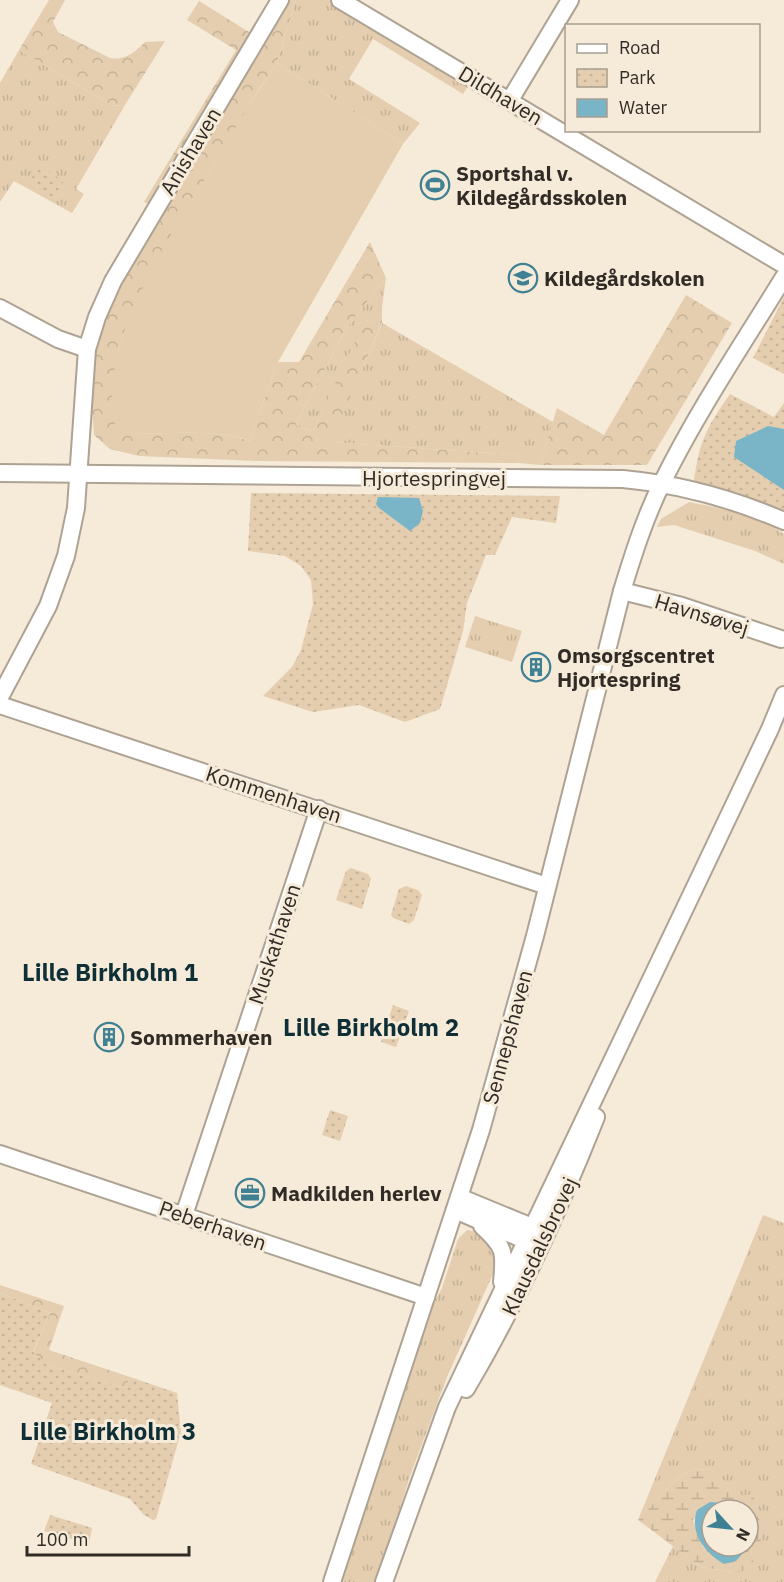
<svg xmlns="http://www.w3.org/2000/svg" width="784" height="1582" viewBox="0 0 784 1582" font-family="'IBM Plex Sans',sans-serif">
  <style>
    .grass { fill: url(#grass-tufts) }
    .forest { fill: url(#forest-crowns) }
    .wetland { fill: url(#wetland-marsh); fill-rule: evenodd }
    .park { fill: url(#park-dots) }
    .pitch { fill: #e4ceaf }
    .water { fill: #79b5c7; fill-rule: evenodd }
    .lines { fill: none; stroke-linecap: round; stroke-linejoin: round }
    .minor-casing { stroke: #aea393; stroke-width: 20 }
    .minor { stroke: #fff; stroke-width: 16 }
    .labels { text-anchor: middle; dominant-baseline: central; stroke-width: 6; stroke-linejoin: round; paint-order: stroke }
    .street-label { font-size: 21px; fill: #302b25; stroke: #f6ead9 }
    .poi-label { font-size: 21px; font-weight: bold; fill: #302b25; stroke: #f6ead9; text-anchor: start }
    .quarter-label { font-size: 24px; font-weight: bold; fill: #0f2f37; stroke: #f6ead9 }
  </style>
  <defs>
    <pattern id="grass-tufts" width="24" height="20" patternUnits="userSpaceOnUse" patternTransform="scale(1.5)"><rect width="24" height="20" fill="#e4ceaf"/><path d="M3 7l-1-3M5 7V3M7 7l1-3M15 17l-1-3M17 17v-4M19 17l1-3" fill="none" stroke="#c4b196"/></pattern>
    <pattern id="forest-crowns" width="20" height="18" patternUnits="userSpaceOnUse" patternTransform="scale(1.5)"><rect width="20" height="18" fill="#e4ceaf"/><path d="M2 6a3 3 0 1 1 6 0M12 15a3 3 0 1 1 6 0" fill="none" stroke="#c4b196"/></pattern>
    <pattern id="wetland-marsh" width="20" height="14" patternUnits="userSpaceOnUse" patternTransform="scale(1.5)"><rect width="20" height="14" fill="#e4ceaf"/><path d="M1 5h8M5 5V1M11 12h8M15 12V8" fill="none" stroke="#c4b196"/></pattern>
    <pattern id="park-dots" width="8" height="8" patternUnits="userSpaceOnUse" patternTransform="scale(1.5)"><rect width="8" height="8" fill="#e4ceaf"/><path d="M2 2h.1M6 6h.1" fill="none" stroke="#c4b196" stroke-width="1.8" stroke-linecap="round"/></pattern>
  </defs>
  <rect width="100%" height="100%" fill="#f6ead9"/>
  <g class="grass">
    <polygon points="296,0 329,0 470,83 463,94 373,39 349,79 420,123 403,144 277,63"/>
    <polygon points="19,50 113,106 125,105 76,189 84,194 72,213 14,181 0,202 0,83"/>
    <polygon points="386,278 382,307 382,323 553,422 540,465 519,463 517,455 330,442 382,324 366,320 313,431 295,426 347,327"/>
    <path d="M689,502C721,509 757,514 784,534V564L755,551L674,525L657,527L661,519Z"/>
    <polygon points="475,616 522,631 512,662 465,647"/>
    <polygon points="763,1215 784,1223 784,1582 655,1582 673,1546 701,1567 733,1572 765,1528 742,1496 710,1469 691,1470 673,1482 638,1520"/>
    <polygon points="467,1230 484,1233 496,1252 496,1267 447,1377 410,1476 377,1582 339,1582 427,1316 442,1288 458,1239"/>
  </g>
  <g class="forest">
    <path d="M49,0H65L53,22L58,32L110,58C124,61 136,52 145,42L165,41L125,105L113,106L19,50Z"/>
    <path d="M286,0H296L277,63L260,88L177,225L135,306L124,333L118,353L112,398L128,434C161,434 224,428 252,442L253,430L278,362H299L370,242L386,278L347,327L295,426L313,431L365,320L382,323L331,442L517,455L519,463L256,461L139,456L110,449L94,435L90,382L99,334L118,281L162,211L144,202L236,50L187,20L199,1L262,40Z"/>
    <polygon points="686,295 732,323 647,465 540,465 557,408 604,435"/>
    <polygon points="0,1285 64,1306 49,1350 130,1377 126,1388 49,1366 33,1353 50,1313 0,1293"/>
  </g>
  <path class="wetland" d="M710,1469L742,1495H750L760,1504L756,1514L765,1528L750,1570L733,1572L701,1567L638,1520L673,1482L691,1470ZM710,1502L741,1504L756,1516L755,1539L736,1560L703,1547L693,1520Z"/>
  <g class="park">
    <polygon points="40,168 46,168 63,182 55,198 31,187 29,181"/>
    <polygon points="784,297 784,374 753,358"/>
    <path d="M730,394L774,417L784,403V512L694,482C699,441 707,427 730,394Z"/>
    <polygon points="251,493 560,496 556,523 512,517 495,555 486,555 467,603 463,631 440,709 405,722 359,705 313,712 263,696 292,667 301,650 313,604 311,580 301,566 285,556 248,551"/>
    <polygon points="351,868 368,874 371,879 362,909 336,900 346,871"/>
    <polygon points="406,886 418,890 422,895 414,920 409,924 393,918 391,915 399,889"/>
    <polygon points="393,1005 409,1011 396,1047 381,1042"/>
    <polygon points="330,1110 348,1116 340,1141 322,1135"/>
    <polygon points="0,1293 50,1313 33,1352 49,1366 126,1388 130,1377 177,1393 181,1432 156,1519 153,1520 144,1515 130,1499 31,1464 52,1403 0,1385"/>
    <polygon points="50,1515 92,1528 89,1544 44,1531"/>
  </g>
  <path class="pitch" d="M277,63L403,144L278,362L253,430L252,442C225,428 160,434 128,434L116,428C94,349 169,238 209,172C231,136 252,99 277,63Z"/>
  <g class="water">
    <polygon points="768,426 784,429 784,490 734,457 736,441"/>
    <polygon points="378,497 419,498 423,511 420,523 410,531 379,508 376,504"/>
    <path d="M710,1502L741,1504L756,1516L755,1539L736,1561L724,1564C705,1553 689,1533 697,1510ZM712,1510H748V1546H712Z"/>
  </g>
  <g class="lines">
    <g class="minor-casing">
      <g id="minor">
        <polyline points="340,0 784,265"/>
        <polyline points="510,100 570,0"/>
        <polyline points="0,308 58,339 87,349"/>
        <path d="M0,473L623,479C679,484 733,499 784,521"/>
        <polyline points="622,591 682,606 781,639"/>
        <polyline points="0,697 48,606 66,556 76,508 87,349 97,317 113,281 280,0"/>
        <polyline points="0,705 547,886"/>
        <polyline points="0,1154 426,1297"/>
        <polyline points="459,1197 532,1227 536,1237"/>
        <polyline points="455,1210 536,1245"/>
        <polyline points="184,1215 319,809"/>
        <path d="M482,1226C505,1247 505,1252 502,1282"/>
        <path d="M466,1389C517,1303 559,1210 596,1117"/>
        <path d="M332,1582L481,1130L535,936L622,591C633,555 645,517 662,483C697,412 742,345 784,277"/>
        <polyline points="384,1582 447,1407 705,866 770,729 784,695"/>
      </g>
    </g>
    <use href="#minor" class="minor"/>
  </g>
  <defs>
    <g id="stadium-ring" transform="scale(1.5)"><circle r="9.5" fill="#f6ead9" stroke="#3f8093" stroke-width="1.5"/><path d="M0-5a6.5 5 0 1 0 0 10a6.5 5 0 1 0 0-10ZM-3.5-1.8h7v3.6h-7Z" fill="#3f8093"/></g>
    <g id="school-ring" transform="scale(1.5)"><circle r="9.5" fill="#f6ead9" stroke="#3f8093" stroke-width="1.5"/><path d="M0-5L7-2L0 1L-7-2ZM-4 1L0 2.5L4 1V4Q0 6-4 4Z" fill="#3f8093"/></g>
    <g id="building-ring" transform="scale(1.5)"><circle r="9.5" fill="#f6ead9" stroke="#3f8093" stroke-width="1.5"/><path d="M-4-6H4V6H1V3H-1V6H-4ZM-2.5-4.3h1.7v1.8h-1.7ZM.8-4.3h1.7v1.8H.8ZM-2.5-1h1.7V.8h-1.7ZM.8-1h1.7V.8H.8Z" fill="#3f8093"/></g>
    <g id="office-ring" transform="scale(1.5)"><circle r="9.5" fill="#f6ead9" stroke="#3f8093" stroke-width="1.5"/><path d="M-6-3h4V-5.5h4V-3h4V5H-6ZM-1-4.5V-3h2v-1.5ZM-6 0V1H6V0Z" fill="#3f8093"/></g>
  </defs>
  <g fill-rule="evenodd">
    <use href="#stadium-ring" x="435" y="185"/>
    <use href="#school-ring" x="523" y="278"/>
    <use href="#building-ring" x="536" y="667"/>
    <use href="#building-ring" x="109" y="1037"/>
    <use href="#office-ring" x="250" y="1193"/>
  </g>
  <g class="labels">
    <g class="street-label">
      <text transform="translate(501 95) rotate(31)">Dildhaven</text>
      <text transform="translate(190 151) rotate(-59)">Anishaven</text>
      <text x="434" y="478">Hjortespringvej</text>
      <text transform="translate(702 614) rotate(17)">Havnsøvej</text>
      <text transform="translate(274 794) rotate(18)">Kommenhaven</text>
      <text transform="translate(274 944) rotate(-72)">Muskathaven</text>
      <text transform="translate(507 1037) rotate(-75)">Sennepshaven</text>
      <text transform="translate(213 1225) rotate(19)">Peberhaven</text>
      <text transform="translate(539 1246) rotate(-65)">Klausdalsbrovej</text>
    </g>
    <g class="poi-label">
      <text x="456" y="173">Sportshal v.<tspan x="456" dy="24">Kildegårdsskolen</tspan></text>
      <text x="544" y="278">Kildegårdskolen</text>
      <text x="557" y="655">Omsorgscentret<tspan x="557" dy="24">Hjortespring</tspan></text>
      <text x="130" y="1037">Sommerhaven</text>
      <text x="271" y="1193">Madkilden herlev</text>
    </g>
    <g class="quarter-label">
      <text x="110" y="972">Lille Birkholm 1</text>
      <text x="371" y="1027">Lille Birkholm 2</text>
      <text x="108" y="1431">Lille Birkholm 3</text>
    </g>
  </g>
  <rect x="565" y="24" width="195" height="108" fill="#f6ead9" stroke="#a79e91" stroke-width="1.5"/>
  <rect x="577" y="44" width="30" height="9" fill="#ffffff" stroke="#a79e91" stroke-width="1.5"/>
  <text x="619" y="54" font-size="18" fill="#302b25">Road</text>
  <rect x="577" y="69" width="30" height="18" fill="url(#park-dots)" stroke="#a79e91" stroke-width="1.5"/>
  <text x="619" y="84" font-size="18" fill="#302b25">Park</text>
  <rect x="577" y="99" width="30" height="18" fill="#79b5c7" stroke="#a79e91" stroke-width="1.5"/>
  <text x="619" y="114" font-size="18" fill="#302b25">Water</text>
  <g transform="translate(730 1528) rotate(117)"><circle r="28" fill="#f6ead9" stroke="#a79e91" stroke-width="1.5"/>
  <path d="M0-4.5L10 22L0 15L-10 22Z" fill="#3f8093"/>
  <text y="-9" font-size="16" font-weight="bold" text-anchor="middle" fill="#302b25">N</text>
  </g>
  <path d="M27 1546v9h162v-9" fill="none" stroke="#302b25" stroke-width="3"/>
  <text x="36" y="1546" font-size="18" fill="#302b25" stroke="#f6ead9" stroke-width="4.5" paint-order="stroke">100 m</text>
</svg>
